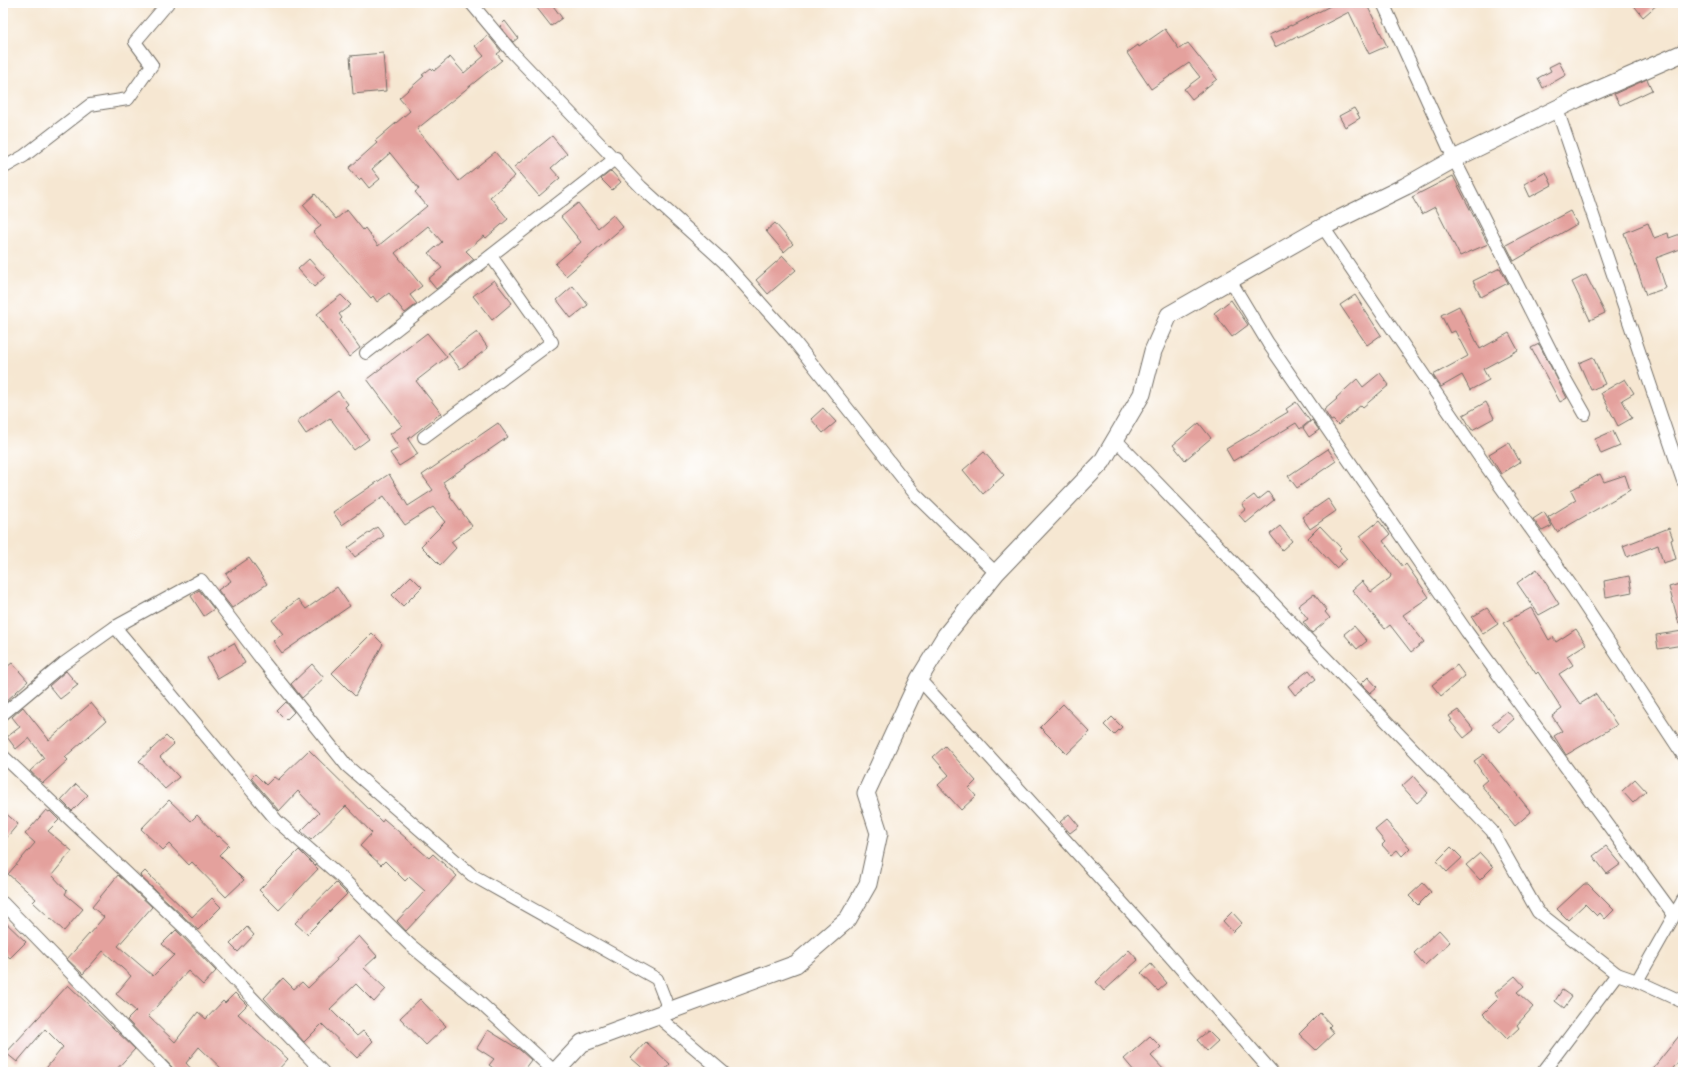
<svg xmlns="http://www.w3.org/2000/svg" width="1686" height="1075" viewBox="0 0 1686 1075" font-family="Delius,sans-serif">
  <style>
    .building { fill: #e4a19d }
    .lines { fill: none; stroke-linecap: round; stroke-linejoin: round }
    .street-casing { stroke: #726d65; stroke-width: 14 }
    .secondary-casing { stroke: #726d65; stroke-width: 19 }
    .street { stroke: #fff; stroke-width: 12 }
    .secondary { stroke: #fff; stroke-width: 17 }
  </style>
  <rect width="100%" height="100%" fill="#fff"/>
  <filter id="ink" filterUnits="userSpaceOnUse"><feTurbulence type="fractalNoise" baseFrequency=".025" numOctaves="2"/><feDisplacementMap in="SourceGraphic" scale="8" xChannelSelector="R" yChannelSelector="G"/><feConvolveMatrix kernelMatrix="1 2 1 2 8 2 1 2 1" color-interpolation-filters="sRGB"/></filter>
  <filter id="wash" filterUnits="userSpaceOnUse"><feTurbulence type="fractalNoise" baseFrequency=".012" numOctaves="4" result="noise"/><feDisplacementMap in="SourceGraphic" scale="16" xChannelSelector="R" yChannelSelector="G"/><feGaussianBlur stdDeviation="0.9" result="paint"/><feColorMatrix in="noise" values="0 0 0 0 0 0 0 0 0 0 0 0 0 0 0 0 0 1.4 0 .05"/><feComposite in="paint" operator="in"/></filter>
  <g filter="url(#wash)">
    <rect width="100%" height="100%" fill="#f6e7d2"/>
    <g id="blocks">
      <g class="building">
        <polygon points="533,3 551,3 562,18 551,26"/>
        <polygon points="1336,3 1366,3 1387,46 1369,54 1349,12 1298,38 1297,36 1275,47 1269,35 1291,25 1291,26"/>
        <polygon points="1632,3 1659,3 1643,17"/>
        <polygon points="505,21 518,38 513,42 500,26"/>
        <polygon points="1165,29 1179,49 1188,43 1217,79 1192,99 1184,89 1200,77 1189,63 1151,89 1127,53 1138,45 1139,47"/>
        <polygon points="488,35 501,51 497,54 502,60 417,129 459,181 495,152 515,176 490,197 508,219 486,238 484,236 466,251 474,259 436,289 428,279 442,268 429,253 442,242 428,226 395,253 422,286 410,295 417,304 405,313 389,293 377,302 373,296 371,298 313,232 321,226 303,205 315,194 336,219 347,210 363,230 365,228 378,246 427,206 415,192 419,189 390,153 372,169 380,179 369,188 361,178 359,180 349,168 377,143 375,141 410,111 399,98 424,76 422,75 431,68 434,71 450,57 464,73 484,56 475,46"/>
        <polygon points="383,53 386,91 353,94 350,56"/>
        <polygon points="1559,62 1566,75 1543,88 1538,78 1551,71 1549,67"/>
        <polygon points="1647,79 1652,90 1620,105 1614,94"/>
        <polygon points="1354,108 1360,118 1345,127 1339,116"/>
        <polygon points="552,136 567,154 551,168 560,178 539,196 514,167"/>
        <polygon points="611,171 621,182 612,190 601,179"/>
        <polygon points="1546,172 1552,185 1530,197 1524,184"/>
        <polygon points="1453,176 1488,244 1460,256 1435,207 1422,214 1412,197"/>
        <polygon points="578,203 598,228 613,215 623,227 566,276 555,264 581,242 561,217"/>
        <polygon points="1570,211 1577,224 1514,261 1506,245"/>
        <polygon points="775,223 793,244 784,252 766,231"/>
        <polygon points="1648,223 1654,238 1668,233 1669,238 1683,233 1683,248 1656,258 1666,288 1646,295 1624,233"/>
        <polygon points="783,256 796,270 768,294 756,280"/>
        <polygon points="309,259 325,277 314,287 298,269"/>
        <polygon points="1500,268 1508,283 1481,297 1473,281"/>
        <polygon points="1586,275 1605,313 1590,320 1572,282"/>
        <polygon points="494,280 512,303 492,320 473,296"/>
        <polygon points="573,286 588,305 571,318 557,300"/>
        <polygon points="341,295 351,305 339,314 342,318 340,320 360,348 349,357 317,314"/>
        <polygon points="1355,295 1381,335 1367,345 1340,305"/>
        <polygon points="1231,300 1248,325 1232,337 1214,313"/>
        <polygon points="1459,306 1480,349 1509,333 1518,350 1483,369 1489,380 1470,390 1462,375 1441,387 1433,375 1468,356 1455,331 1450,333 1441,315"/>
        <polygon points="477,332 488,348 460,369 448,353"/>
        <polygon points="427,333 447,357 416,381 441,413 408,439 418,454 399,466 390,453 399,448 390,434 402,426 367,379"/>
        <polygon points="1539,344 1567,398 1560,402 1531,348"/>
        <polygon points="1593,357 1605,384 1591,390 1579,363"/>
        <polygon points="1380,373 1389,385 1363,407 1361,405 1338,425 1333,420 1331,421 1324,410 1337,399 1336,398 1357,379 1363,387"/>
        <polygon points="1625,379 1634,393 1622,400 1632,418 1618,426 1601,393"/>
        <polygon points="338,391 348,404 345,407 369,439 354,450 330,418 306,434 297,421"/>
        <polygon points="1296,402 1310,421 1300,429 1296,423 1233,461 1226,449 1288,412 1286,409"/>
        <polygon points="1486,402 1494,418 1472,430 1463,415"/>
        <polygon points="823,408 836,422 823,433 811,419"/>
        <polygon points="1312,420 1319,430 1309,437 1303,428"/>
        <polygon points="498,423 508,437 443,482 451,495 450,496 472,526 451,542 456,548 440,565 421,546 445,522 433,507 405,525 384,496 342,525 333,512 389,474 408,506 433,490 422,475"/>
        <polygon points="1199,423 1211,438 1185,460 1173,445"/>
        <polygon points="1613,431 1620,446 1601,454 1595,439"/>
        <polygon points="1509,442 1520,462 1501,474 1489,454"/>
        <polygon points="1328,449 1336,461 1297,488 1288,476"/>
        <polygon points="984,452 1004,475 983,494 963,470"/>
        <polygon points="1600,474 1604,482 1625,475 1630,490 1557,532 1548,517 1576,500 1571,490"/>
        <polygon points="1268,492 1274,500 1246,523 1239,515 1246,509 1242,504 1254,495 1258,500"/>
        <polygon points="1328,499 1336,511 1310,529 1302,517"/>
        <polygon points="1544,512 1552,526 1542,531 1533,519"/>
        <polygon points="1379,521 1390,535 1383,541 1403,567 1406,564 1429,597 1403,615 1424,642 1411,652 1390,625 1385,629 1352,590 1362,581 1371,592 1390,578 1391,575 1360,536"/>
        <polygon points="1280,526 1292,541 1282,550 1270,534"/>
        <polygon points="1320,526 1341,548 1339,550 1347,559 1336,568 1308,538"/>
        <polygon points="377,527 384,536 355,557 348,548"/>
        <polygon points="1669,528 1673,539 1671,540 1676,559 1663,563 1658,545 1627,557 1623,546"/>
        <polygon points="249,558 267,584 232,608 218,590 231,581 226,574"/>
        <polygon points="1537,569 1559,604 1539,615 1517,583"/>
        <polygon points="411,576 422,587 403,606 392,595"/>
        <polygon points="1629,576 1632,592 1606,597 1604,581"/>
        <polygon points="1683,583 1683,623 1679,624 1669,587"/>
        <polygon points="337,587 350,606 282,653 273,641 283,634 272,620 298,599 306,609"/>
        <polygon points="199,590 214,609 204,616 191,596"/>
        <polygon points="1314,594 1327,610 1325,612 1330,618 1312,633 1303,622 1308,619 1298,606"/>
        <polygon points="1487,608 1498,624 1483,634 1472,617"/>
        <polygon points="1531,608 1549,640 1553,637 1556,642 1576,629 1586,644 1567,656 1573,665 1559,674 1580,704 1596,694 1617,725 1566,755 1554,736 1562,731 1552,716 1562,709 1538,672 1536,674 1503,623"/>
        <polygon points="1354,626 1367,641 1357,649 1344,634"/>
        <polygon points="1683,631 1683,645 1658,649 1656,635"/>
        <polygon points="372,633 383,644 355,696 332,673"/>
        <polygon points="234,643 245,663 218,679 207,658"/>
        <polygon points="12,663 28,681 3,704 3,670"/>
        <polygon points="312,664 324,678 302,698 291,684"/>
        <polygon points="1457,665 1465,676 1441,696 1432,685"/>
        <polygon points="1309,670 1316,679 1295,695 1288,686"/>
        <polygon points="66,671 78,685 60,699 49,686"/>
        <polygon points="1368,677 1377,687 1370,693 1361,684"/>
        <polygon points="286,702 294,712 286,720 277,711"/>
        <polygon points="91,703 106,721 65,757 68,760 43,783 30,771 44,758 29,738 16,749 7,737 20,727 12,717 23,707 49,740"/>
        <polygon points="1063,704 1090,732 1067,754 1040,727"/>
        <polygon points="1458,710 1474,730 1464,738 1450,721 1452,720 1449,716"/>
        <polygon points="1507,711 1514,719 1499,732 1492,724"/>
        <polygon points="1112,717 1122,727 1114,735 1104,725"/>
        <polygon points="166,736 174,744 160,757 179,777 165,789 139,761"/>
        <polygon points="945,746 976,781 969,788 976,796 961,810 938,785 949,775 933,757"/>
        <polygon points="309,750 382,822 384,819 429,858 433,854 457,876 406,931 397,921 425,891 409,877 405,881 385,861 381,865 360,846 372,833 346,806 311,840 301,831 319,813 298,791 279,811 251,778 255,774 266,785 274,777 278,780"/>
        <polygon points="1484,754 1531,812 1515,826 1481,785 1487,780 1474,761"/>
        <polygon points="1413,776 1428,793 1417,803 1402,786"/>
        <polygon points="1635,779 1646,791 1633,803 1622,791"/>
        <polygon points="76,784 88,795 72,811 61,800"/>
        <polygon points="169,800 191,821 197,815 218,837 219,836 229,845 219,855 244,880 226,897 192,862 189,865 169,844 163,850 141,829"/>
        <polygon points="46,810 49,812 50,811 59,820 48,831 72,851 52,875 67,891 65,894 83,909 64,931 33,902 36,899 8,874 35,843 25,834"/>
        <polygon points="3,811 18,824 3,842"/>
        <polygon points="1069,814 1079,826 1070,833 1060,822"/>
        <polygon points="1386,821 1410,848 1402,856 1397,850 1391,855 1382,845 1385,842 1375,830"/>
        <polygon points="1606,846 1621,864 1607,874 1593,856"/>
        <polygon points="1451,847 1462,858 1447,872 1437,861"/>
        <polygon points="299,850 318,869 279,910 259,890"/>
        <polygon points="1480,853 1493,867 1480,880 1466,865"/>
        <polygon points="145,871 192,917 212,898 221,907 198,930 140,876"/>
        <polygon points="118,875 152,907 118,946 153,976 174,955 162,944 176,930 216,971 203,985 188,971 148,1016 175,1042 198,1012 206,1019 223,1001 225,1003 235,993 247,1005 238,1014 288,1059 276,1072 225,1072 199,1047 186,1063 194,1072 174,1072 172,1067 127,1020 136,1011 116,994 131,976 103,951 83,974 67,959 104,917 92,907"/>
        <polygon points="336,883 347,894 307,934 295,923"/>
        <polygon points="1423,883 1431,892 1418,905 1409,896"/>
        <polygon points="1584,884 1588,884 1614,910 1605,919 1600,913 1597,916 1585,904 1568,920 1557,909"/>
        <polygon points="1232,912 1242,923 1233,932 1223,921"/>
        <polygon points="3,920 26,942 10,958 3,952"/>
        <polygon points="247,927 254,935 238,952 230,944"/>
        <polygon points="1439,930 1450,942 1425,965 1414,953"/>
        <polygon points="359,936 377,956 364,968 386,989 374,1002 356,984 330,1009 357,1036 363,1031 373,1041 357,1058 322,1024 304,1042 264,998 283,978 294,989 302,982 308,988 337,960 336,958"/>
        <polygon points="1129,950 1138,960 1104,991 1096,982"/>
        <polygon points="1151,964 1167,983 1158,991 1141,973"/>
        <polygon points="1515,976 1524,986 1517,992 1533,1007 1517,1025 1519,1028 1507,1039 1483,1014 1499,998 1495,993"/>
        <polygon points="68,985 135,1049 114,1072 43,1072 63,1047 45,1029 17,1062 6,1053"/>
        <polygon points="1562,990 1572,997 1564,1008 1555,1001"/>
        <polygon points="420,999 446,1026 426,1045 400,1018"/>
        <polygon points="1320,1013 1331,1025 1329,1027 1334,1033 1316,1050 1299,1034"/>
        <polygon points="488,1030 520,1050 531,1060 522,1072 499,1072 489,1065 494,1059 477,1048"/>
        <polygon points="1208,1031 1218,1041 1207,1051 1197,1040"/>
        <polygon points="1683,1031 1683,1056 1670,1072 1650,1072"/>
        <polygon points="1150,1036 1161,1047 1151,1056 1166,1072 1135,1072 1124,1059"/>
        <polygon points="646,1042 670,1064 663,1072 647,1072 631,1058"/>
      </g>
    </g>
  </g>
  <g filter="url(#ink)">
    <use href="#blocks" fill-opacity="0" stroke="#726d65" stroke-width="1"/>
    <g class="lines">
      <g class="street-casing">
        <g id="street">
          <polyline points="471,3 512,52 641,187 724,262 791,337 915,494 996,573"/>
          <polyline points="1383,3 1454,159 1564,377 1585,414"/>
          <polyline points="1557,109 1683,481"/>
          <polyline points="3,168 24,156 90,105 128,99 152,65 135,42 168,3"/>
          <polyline points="1323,227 1481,459 1573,588 1683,755"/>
          <polyline points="1230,280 1268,343 1467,632 1674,915"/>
          <polyline points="366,353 616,158"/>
          <polyline points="424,437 552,342 491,256"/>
          <polyline points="1115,439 1492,831 1538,912 1617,974"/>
          <polyline points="115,627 277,821 340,876 410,945 477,1000 555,1072"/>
          <polyline points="919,679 1137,919 1272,1072"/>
          <polyline points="3,714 63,664 115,627 201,580 262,660 347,766 472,875 657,979 669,1010"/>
          <polyline points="3,756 190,933 323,1072"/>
          <polyline points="3,903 167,1072"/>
          <polyline points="1637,981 1683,1002"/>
          <polyline points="656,1015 723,1072"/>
          <polyline points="1543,1072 1617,974 1637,981 1683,900"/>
        </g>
      </g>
      <g class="secondary-casing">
        <polyline id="secondary" points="555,1072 582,1043 796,964 848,919 868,884 879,833 866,793 919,679 946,635 996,573 1102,462 1142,394 1153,351 1169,315 1323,227 1406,186 1454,159 1577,99 1683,53"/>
      </g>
      <use href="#street" class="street"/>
      <use href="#secondary" class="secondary"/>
    </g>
  </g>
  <rect width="1686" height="1075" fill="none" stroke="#fff" stroke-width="16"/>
</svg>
